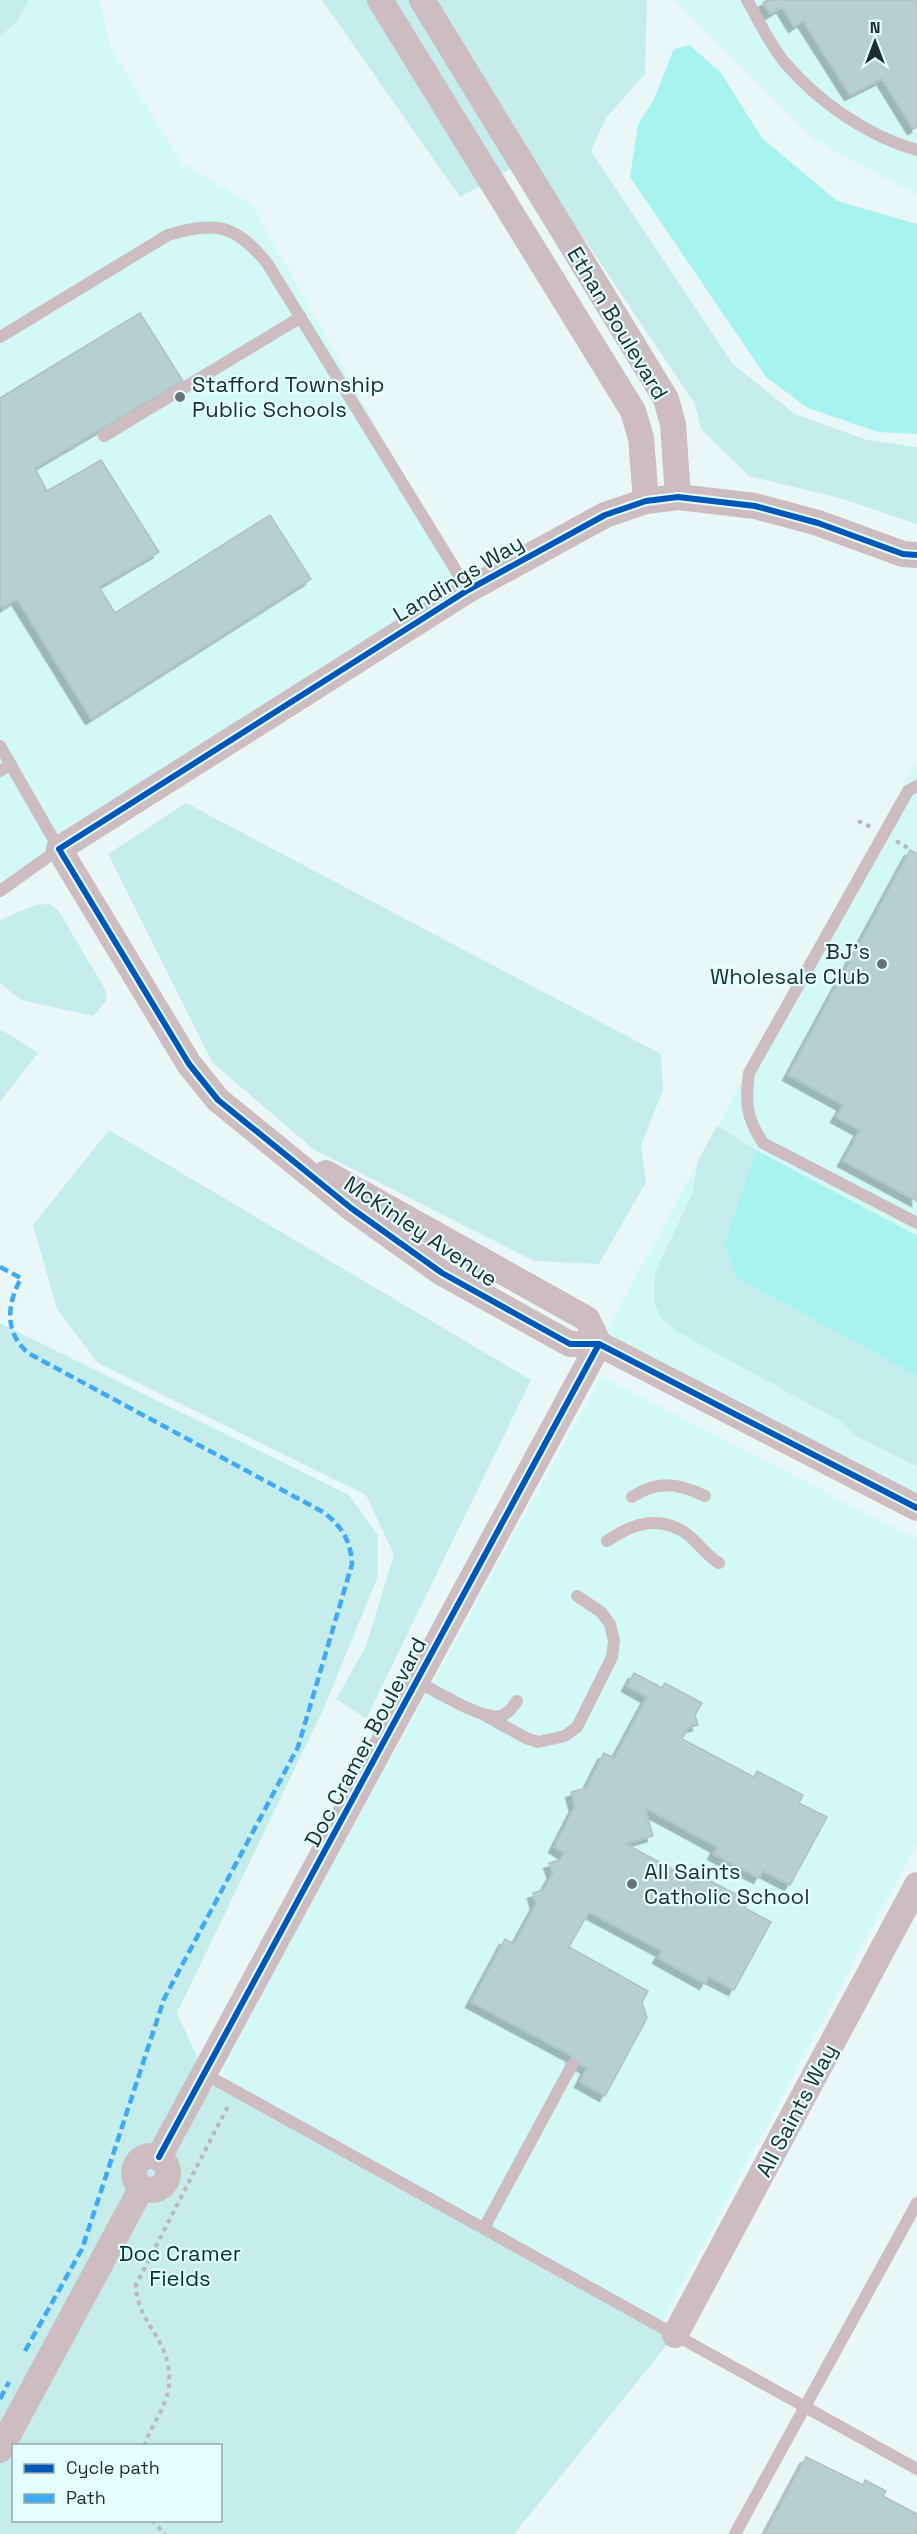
<svg xmlns="http://www.w3.org/2000/svg" width="917" height="2534" viewBox="0 0 917 2534" font-family="'Space Grotesk',sans-serif">
  <style>
    .built { fill: #d3f9f6 }
    .green { fill: #c5edeb; fill-rule: evenodd }
    .water { fill: #a6f3f0 }
    .building { fill: #b5d0cf; stroke: #b2c0c0; stroke-width: 1.5; filter: url(#shadow) }
    .lines { fill: none; stroke-linecap: round; stroke-linejoin: round }
    .path { stroke: #bcb7b8; stroke-width: 4; stroke-dasharray: 4.5 4.5; stroke-linecap: butt }
    .lane { stroke: #cdbdc1; stroke-width: 12 }
    .street { stroke: #cdbdc1; stroke-width: 26 }
    .quiet { stroke: #3fa9f5; stroke-width: 4.5; stroke-dasharray: 9 4.5; stroke-linecap: butt }
    .cycleway-casing { stroke: #e3fefc; stroke-width: 10 }
    .cycleway { stroke: #0057b8; stroke-width: 6 }
    .poi-dot { fill: #647574; stroke: #e3fefc; stroke-width: 2 }
    .labels { text-anchor: middle; dominant-baseline: central; stroke-width: 4.5; stroke-linejoin: round; paint-order: stroke }
    .street-label { font-size: 22px; fill: #1c2e2d; stroke: #e3fefc }
    .poi-label { font-size: 22px; fill: #1c2e2d; stroke: #e3fefc; text-anchor: start }
    .park-label { font-size: 22px; fill: #003231; stroke: #e3fefc }
  </style>
  <defs>
    <filter id="shadow"><feDropShadow dx="-5.5" dy="5.5" stdDeviation="0" flood-color="#0004"/></filter>
  </defs>
  <rect width="100%" height="100%" fill="#e9f8f7"/>
  <g class="built">
    <polygon points="29,0 100,0 110,46 182,163 252,204 468,590 0,891 0,36 16,23"/>
    <polygon points="674,0 917,0 917,195 815,140"/>
    <polygon points="917,760 917,1508 599,1344"/>
    <polygon points="601,1376 917,1539 917,1844 660,2327 227,2085 222,2065"/>
  </g>
  <g class="green">
    <polygon points="0,0 29,0 16,23 0,36"/>
    <polygon points="322,0 647,0 645,74 606,118 591,151 733,364 795,414 867,440 917,447 917,524 843,499 749,476 701,429 695,404 530,158 460,197"/>
    <polygon points="186,803 661,1054 663,1090 641,1145 646,1182 599,1264 534,1261 313,1149 212,1062 108,854"/>
    <polygon points="49,904 58,910 105,989 107,1000 93,1016 21,1000 0,983 0,920 35,905"/>
    <polygon points="0,1029 38,1053 0,1102"/>
    <polygon points="717,1126 756,1150 724,1245 736,1277 917,1376 917,1466 855,1435 842,1422 678,1332 662,1319 654,1303 655,1273 693,1192 698,1161"/>
    <polygon points="109,1130 531,1380 366,1719 336,1699 366,1646 394,1555 366,1495 98,1363 57,1309 33,1225"/>
    <path d="M0,1323L349,1495L378,1535V1576L324,1708L177,2013L205,2074L675,2335L514,2534H0ZM14,2446H220V2520H14Z"/>
  </g>
  <g class="water">
    <polygon points="690,45 721,73 762,138 837,201 917,224 917,434 878,432 808,408 766,377 630,177 638,124 653,101 674,49"/>
    <polygon points="756,1150 917,1236 917,1376 736,1277 724,1245"/>
  </g>
  <g class="building">
    <polygon points="767,0 917,0 917,127 913,129 882,79 850,95 803,21 794,27 782,7 770,14 763,3"/>
    <polygon points="140,313 183,381 35,468 47,491 101,460 159,552 99,587 115,613 270,515 311,579 91,719 17,599 3,608 0,604 0,398"/>
    <polygon points="910,850 917,854 917,1201 843,1161 860,1130 836,1117 843,1105 788,1075"/>
    <polygon points="634,1673 662,1688 665,1683 702,1703 695,1715 698,1725 688,1728 682,1739 754,1777 757,1771 803,1795 799,1803 827,1817 790,1885 763,1871 759,1878 713,1854 717,1847 645,1808 653,1836 626,1844 698,1883 701,1876 749,1901 745,1908 771,1922 734,1990 709,1977 705,1984 658,1958 662,1951 589,1912 569,1947 648,1991 642,2002 647,2018 605,2096 580,2082 587,2068 571,2059 572,2056 471,2002 505,1939 514,1944 536,1904 533,1893 543,1890 553,1873 549,1863 560,1860 564,1853 554,1847 575,1806 571,1792 586,1788 604,1753 614,1758 647,1697 627,1686"/>
    <polygon points="806,2457 863,2485 865,2480 886,2491 883,2496 917,2514 917,2534 765,2534"/>
  </g>
  <g class="lines">
    <g class="path">
      <polyline points="858,821 871,827"/>
      <polyline points="896,841 908,848"/>
      <path d="M144,2446C151,2426 167,2406 169,2385C173,2340 136,2323 136,2285L229,2104"/>
      <polyline points="152,2520 165,2534"/>
    </g>
    <g class="lane">
      <path d="M747,0C759,20 770,46 786,64C819,102 867,136 917,150"/>
      <path d="M0,337L168,235C216,221 235,224 267,263L468,590"/>
      <polyline points="104,436 301,317"/>
      <polyline points="0,746 59,849 0,891"/>
      <polyline points="0,771 11,764"/>
      <path d="M917,786L908,791L749,1073C745,1103 746,1117 763,1143L917,1223"/>
      <path d="M632,1497C657,1480 678,1483 705,1496"/>
      <path d="M607,1541C631,1524 657,1515 684,1532C698,1541 705,1555 719,1563"/>
      <path d="M418,1682C436,1691 481,1720 500,1716C508,1714 512,1708 517,1701"/>
      <polyline points="486,1716 526,1738 538,1742 565,1736 577,1727 612,1657 614,1641 610,1624 601,1612 577,1596"/>
      <polyline points="205,2074 917,2469"/>
      <polyline points="484,2228 572,2065"/>
      <polyline points="735,2534 917,2203"/>
    </g>
    <g class="street">
      <polyline points="380,0 633,411 641,438 646,501"/>
      <polyline points="422,0 666,399 673,424 678,497"/>
      <polyline points="917,555 903,554 818,523 755,506 678,497 646,501 605,515 468,590 59,849 189,1064 218,1100 351,1208 442,1273 570,1344 599,1344 917,1508"/>
      <polyline points="326,1173 587,1319 599,1344"/>
      <circle cx="151" cy="2173" r="17"/>
      <polyline points="159,2157 599,1344"/>
      <polyline points="675,2335 917,1885"/>
      <polyline points="0,2450 142,2187"/>
    </g>
    <g class="quiet">
      <path d="M0,1267L21,1278C7,1304 4,1332 28,1353L323,1512C341,1525 351,1541 352,1564L298,1747L164,1999L82,2249L25,2351"/>
      <polyline points="0,2399 9,2382"/>
    </g>
    <g class="cycleway-casing">
      <g id="cycleway">
        <polyline points="917,555 903,554 818,523 755,506 678,497 646,501 605,515 468,590 59,849 189,1064 218,1100 351,1208 442,1273 570,1344 599,1344 917,1508"/>
        <polyline points="159,2157 599,1344"/>
      </g>
    </g>
    <use href="#cycleway" class="cycleway"/>
  </g>
  <g class="poi-dot">
    <circle cx="180" cy="397" r="6"/>
    <circle cx="882" cy="964" r="6"/>
    <circle cx="632" cy="1884" r="6"/>
  </g>
  <g class="labels">
    <g class="street-label">
      <text transform="translate(618 323) rotate(59)">Ethan Boulevard</text>
      <text transform="translate(458 578) rotate(-31)">Landings Way</text>
      <text transform="translate(421 1231) rotate(34)">McKinley Avenue</text>
      <text transform="translate(365 1742) rotate(-62)">Doc Cramer Boulevard</text>
      <text transform="translate(796 2110) rotate(-62)">All Saints Way</text>
    </g>
    <g class="poi-label">
      <text x="192" y="384">Stafford Township<tspan x="192" dy="25">Public Schools</tspan></text>
      <text x="870" y="951" text-anchor="end">BJ's<tspan x="870" dy="25">Wholesale Club</tspan></text>
      <text x="644" y="1871">All Saints<tspan x="644" dy="25">Catholic School</tspan></text>
    </g>
    <g class="park-label">
      <text x="180" y="2253">Doc Cramer<tspan x="180" dy="25">Fields</tspan></text>
    </g>
  </g>
  <rect x="12" y="2444" width="210" height="78" fill="#e3fefc" stroke="#93aba9" stroke-width="1.5"/>
  <rect x="24" y="2464" width="30" height="9" fill="#0057b8" stroke="#93aba9" stroke-width="1.5"/>
  <text x="66" y="2474" font-size="18" fill="#1c2e2d">Cycle path</text>
  <rect x="24" y="2494" width="30" height="9" fill="#3fa9f5" stroke="#93aba9" stroke-width="1.5"/>
  <text x="66" y="2504" font-size="18" fill="#1c2e2d">Path</text>
  <g transform="translate(875 42)" stroke="#e3fefc" stroke-width="4.5" paint-order="stroke">
  <path d="M0-4.5L10 22L0 15L-10 22Z" fill="#1c2e2d"/>
  <text y="-9" font-size="16" font-weight="bold" text-anchor="middle" fill="#1c2e2d">N</text>
  </g>
</svg>
